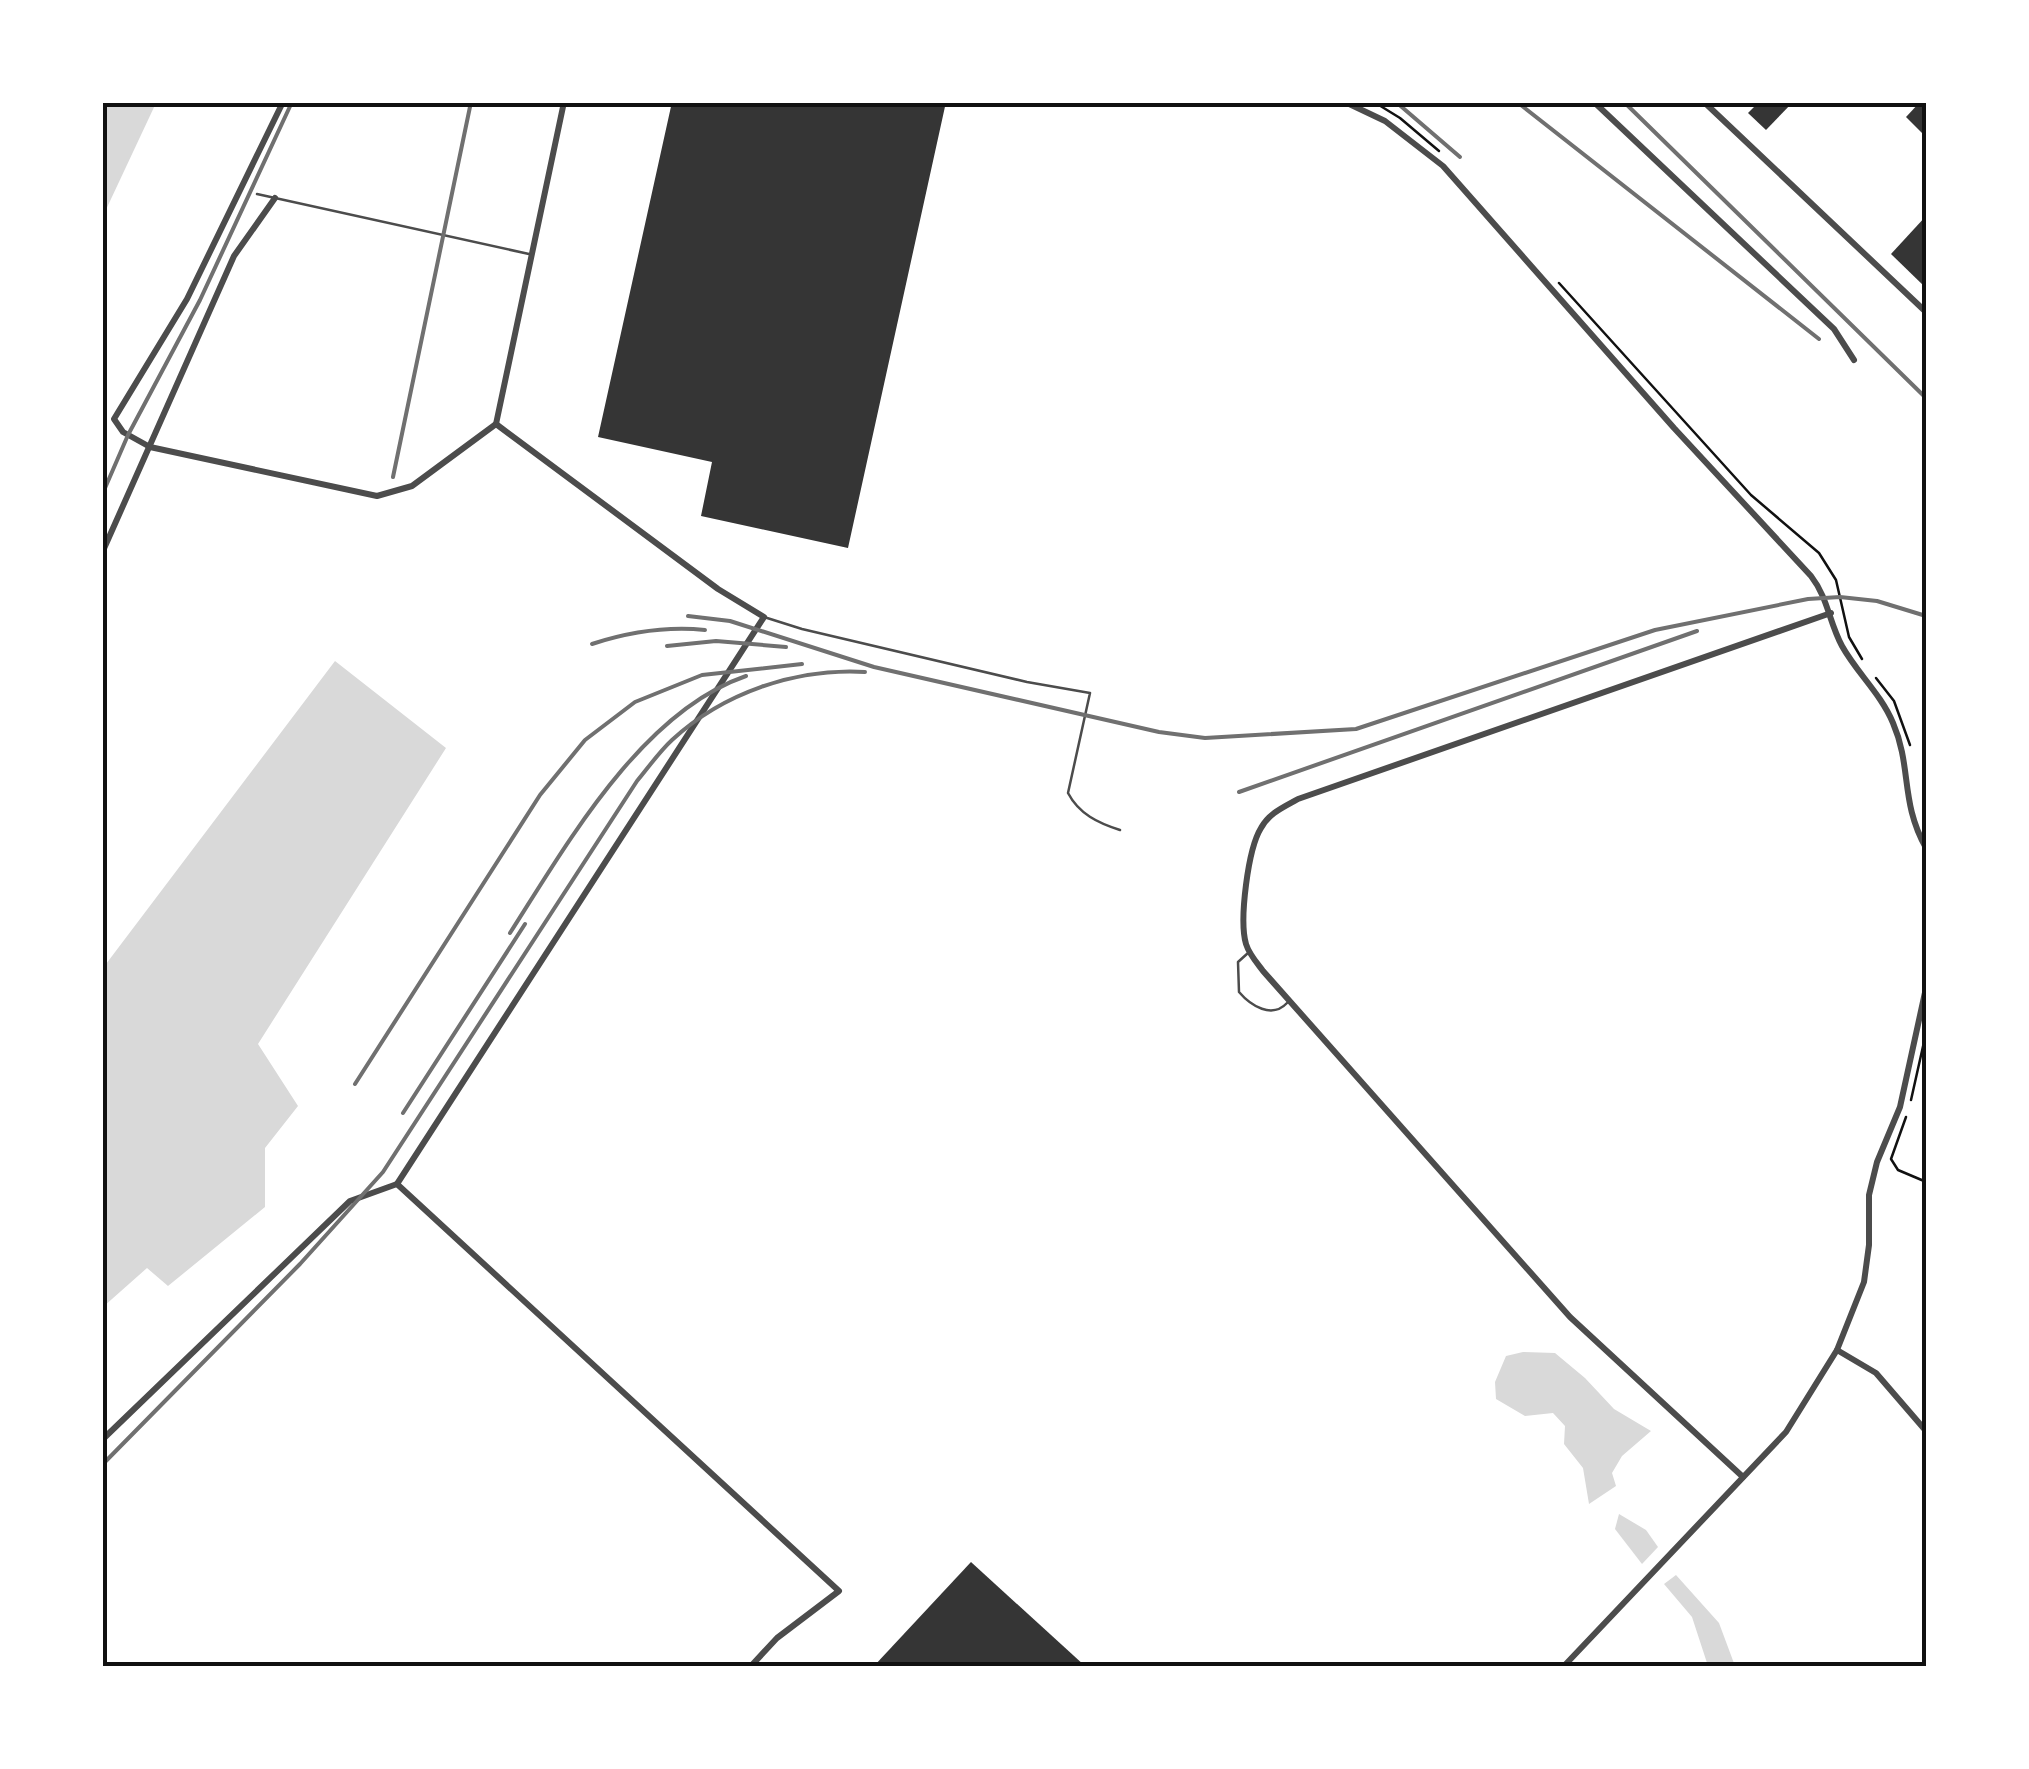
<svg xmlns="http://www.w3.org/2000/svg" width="2029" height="1769" viewBox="0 0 2029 1769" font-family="Bitter,serif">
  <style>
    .water { fill: #d9d9d9 }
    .building { fill: #353535 }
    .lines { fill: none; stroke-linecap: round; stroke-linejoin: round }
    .path { stroke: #111; stroke-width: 2.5 }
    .service { stroke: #4c4c4c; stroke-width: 2.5 }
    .minor { stroke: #4c4c4c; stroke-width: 6 }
    .rail { stroke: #707070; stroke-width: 4 }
    .neatline { fill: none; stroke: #111; stroke-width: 4 }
  </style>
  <rect width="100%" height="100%" fill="#fff"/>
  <g class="water">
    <polygon points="103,102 156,103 103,216 102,103"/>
    <polygon points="335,661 446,748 258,1044 298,1106 265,1148 265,1207 168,1286 147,1268 103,1307 103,968"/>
    <polygon points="1523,1352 1555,1353 1585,1378 1614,1409 1651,1431 1622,1456 1612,1473 1616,1486 1589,1504 1583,1468 1564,1444 1565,1426 1553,1413 1525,1416 1496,1399 1495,1382 1506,1356"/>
    <polygon points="1619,1514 1646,1530 1658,1547 1642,1564 1615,1529"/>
    <polygon points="1676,1575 1719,1623 1735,1666 1708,1666 1692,1617 1664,1584"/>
  </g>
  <g class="building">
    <polygon points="672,102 946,102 848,548 701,516 712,462 598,437"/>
    <polygon points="1759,102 1793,102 1766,130 1748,113"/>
    <polygon points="1920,102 1926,102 1926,137 1906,117"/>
    <polygon points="1926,216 1926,288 1891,254"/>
    <polygon points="971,1562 1085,1666 874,1666"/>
  </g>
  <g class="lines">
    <g class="path">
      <polyline points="1374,102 1400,118 1439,151"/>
      <polyline points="1559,283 1751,495 1819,553 1836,580 1849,637 1862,659"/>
      <polyline points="1876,678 1894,701 1910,745"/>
      <polyline points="1911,1100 1926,1033"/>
      <polyline points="1906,1117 1891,1159 1898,1170 1924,1181 1926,1178"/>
    </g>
    <g class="service">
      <polyline points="257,194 529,254"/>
      <path d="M764,617L802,629L1027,682L1090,693L1068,793C1079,814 1098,823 1120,830"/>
      <path d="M1248,953L1238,962L1239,992C1251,1006 1272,1019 1287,1003"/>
    </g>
    <g class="minor">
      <polyline points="283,102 187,299 114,419 123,432 150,447 377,496 412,486 496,424"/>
      <path d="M1345,102L1385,121L1443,166L1674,428L1811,576C1828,598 1829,622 1842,646C1857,673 1881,694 1893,723C1912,767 1900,802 1926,848"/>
      <polyline points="1594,102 1834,329 1854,360"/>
      <polyline points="1704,102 1926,312"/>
      <polyline points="496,424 718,589 764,617 397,1184 839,1591 777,1638 751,1666"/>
      <polyline points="496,424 564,102"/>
      <polyline points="102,553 234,256 275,198"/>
      <polyline points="1837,1350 1864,1282 1869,1245 1869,1195 1877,1162 1900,1107 1926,988"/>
      <polyline points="102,1440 350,1201 397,1184"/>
      <path d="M1743,1477L1570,1317L1263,971C1257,963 1249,954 1246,944C1239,920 1248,849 1261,828C1269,813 1284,807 1298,799L1831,613"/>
      <polyline points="1564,1666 1786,1432 1837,1350 1876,1373 1926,1431"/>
    </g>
    <g class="rail">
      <polyline points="1396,102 1460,157"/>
      <polyline points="1517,102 1819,339"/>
      <polyline points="1624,102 1926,398"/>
      <polyline points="393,477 471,102"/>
      <polyline points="102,495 128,435 200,300 292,102"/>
      <polyline points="688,616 730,621 874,667 1159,732 1205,738 1356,729 1655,630 1808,599 1840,597 1877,601 1926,616"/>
      <path d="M592,644C629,632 665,626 705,630"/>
      <polyline points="667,646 716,641 786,647"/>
      <polyline points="1239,792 1697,631"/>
      <path d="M510,933C567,844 641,712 746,676"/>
      <polyline points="355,1084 540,795 585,740 635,702 702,675 802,664"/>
      <polyline points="403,1113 525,924"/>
      <path d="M102,1465L300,1264L383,1172L637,781C648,768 659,752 672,740C723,693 795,668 865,672"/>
    </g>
  </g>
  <rect width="2029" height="1769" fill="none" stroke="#ffffff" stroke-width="210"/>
  <rect x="105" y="105" width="1819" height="1559" class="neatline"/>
</svg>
